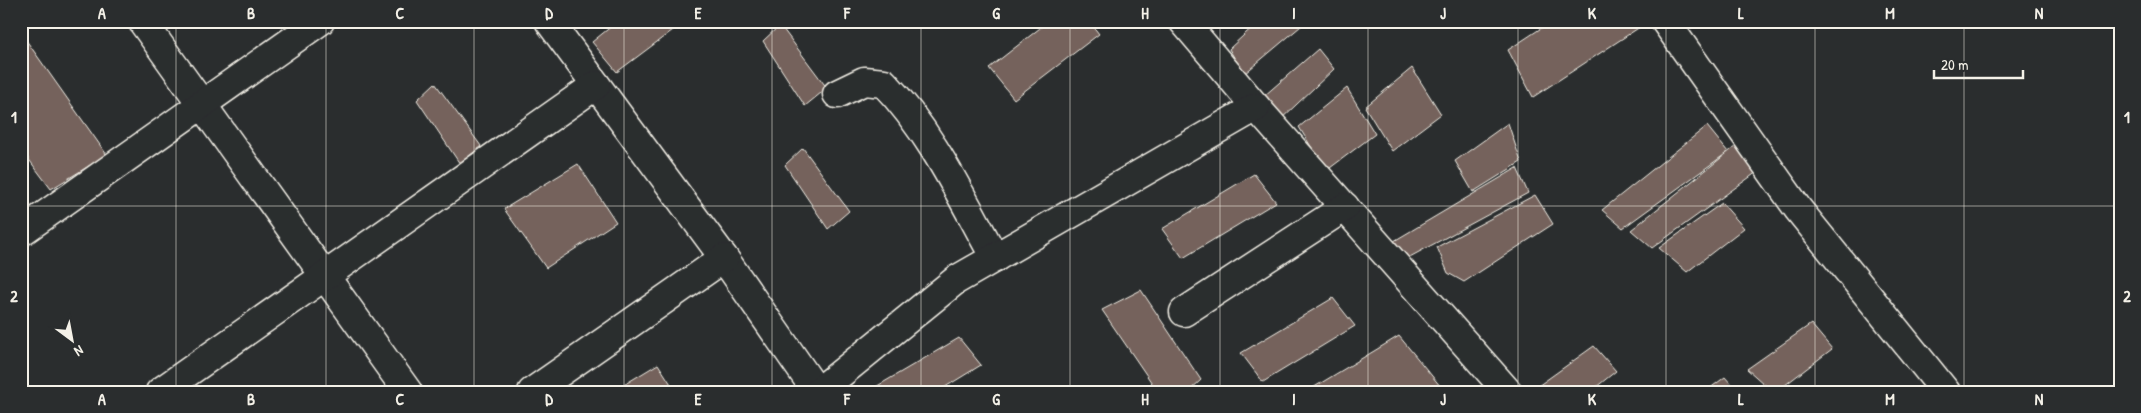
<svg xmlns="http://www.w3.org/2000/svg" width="2141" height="413" viewBox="0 0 2141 413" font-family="'Patrick Hand',sans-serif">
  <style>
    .building { fill: #74625c; stroke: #f4f1e8 }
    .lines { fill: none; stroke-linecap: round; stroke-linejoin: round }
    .street-casing { stroke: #f4f1e8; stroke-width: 31 }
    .street { stroke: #2a2d2e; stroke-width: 28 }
    .grid { fill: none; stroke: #f4f1e8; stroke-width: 1; stroke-opacity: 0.55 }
    .neatline { fill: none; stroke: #f4f1e8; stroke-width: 2 }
    .grid-label { font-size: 16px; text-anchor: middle; font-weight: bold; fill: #f4f1e8 }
  </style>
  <rect width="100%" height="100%" fill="#2a2d2e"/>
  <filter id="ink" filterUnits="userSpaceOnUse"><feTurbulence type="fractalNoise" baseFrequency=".02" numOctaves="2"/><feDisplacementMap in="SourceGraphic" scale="10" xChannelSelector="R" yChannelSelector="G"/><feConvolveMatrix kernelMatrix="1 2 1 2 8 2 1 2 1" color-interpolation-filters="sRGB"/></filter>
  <g filter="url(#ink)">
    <g class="building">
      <polygon points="618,21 685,21 617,72 592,42"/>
      <polygon points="1049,21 1089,21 1099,34 1014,99 989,68"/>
      <polygon points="1259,21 1307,21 1244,74 1229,49"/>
      <polygon points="1552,21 1640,21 1643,25 1533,97 1508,50"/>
      <polygon points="780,25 827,88 805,106 763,41"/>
      <polygon points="21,33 107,155 51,189 21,149"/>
      <polygon points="1318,49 1334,69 1278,122 1264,96"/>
      <polygon points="1412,68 1441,114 1392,151 1365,107"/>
      <polygon points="435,83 481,146 460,164 417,100"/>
      <polygon points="1347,88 1375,134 1326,171 1299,127"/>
      <polygon points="1508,123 1521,162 1473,192 1455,161"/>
      <polygon points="1707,126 1728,152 1623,228 1602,210"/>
      <polygon points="1736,146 1757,172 1652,248 1631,230"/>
      <polygon points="803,148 849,211 828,229 785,165"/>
      <polygon points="578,164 616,222 546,268 504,209"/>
      <polygon points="1517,168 1528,193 1406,259 1394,241"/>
      <polygon points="1254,174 1276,202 1183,258 1162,229"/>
      <polygon points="1535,195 1553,224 1464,282 1448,273 1437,247"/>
      <polygon points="1722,203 1744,228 1687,272 1659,248"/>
      <polygon points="1141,290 1201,380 1188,392 1158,392 1102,310"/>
      <polygon points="1333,298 1355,326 1263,382 1241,353"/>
      <polygon points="1811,324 1832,349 1776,392 1773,392 1747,369"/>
      <polygon points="1399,336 1441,387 1436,392 1306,392"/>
      <polygon points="959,338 981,365 937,392 867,392"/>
      <polygon points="1594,346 1616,371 1590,392 1531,391"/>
      <polygon points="658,364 676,392 612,392"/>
      <polygon points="1725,377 1738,392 1705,392"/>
    </g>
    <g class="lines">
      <g class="street-casing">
        <g id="street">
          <polyline points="142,21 408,392"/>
          <polyline points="549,21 724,258 817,392"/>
          <polyline points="1183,21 1256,107 1508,392"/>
          <polyline points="1665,21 1798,209 1946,392"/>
          <path d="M837,94L864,81L884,83C932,133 961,197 995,258"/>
          <polyline points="21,232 320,21"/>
          <polyline points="1184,312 1345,207"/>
          <polyline points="160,392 596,85"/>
          <polyline points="532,392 724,258"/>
          <polyline points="818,392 956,280 1256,107"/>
        </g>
      </g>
      <use href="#street" class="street"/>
    </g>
  </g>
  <path class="grid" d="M176,21V392M326,21V392M474,21V392M624,21V392M772,21V392M921,21V392M1070,21V392M1220,21V392M1368,21V392M1518,21V392M1666,21V392M1815,21V392M1964,21V392M21,206H2120"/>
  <rect width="2141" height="413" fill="none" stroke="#2a2d2e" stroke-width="55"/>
  <g transform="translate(72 340) rotate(148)" stroke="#2a2d2e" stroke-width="4" paint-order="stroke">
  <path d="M0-4L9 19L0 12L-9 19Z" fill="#f4f1e8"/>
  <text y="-8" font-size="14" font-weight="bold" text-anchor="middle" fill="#f4f1e8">N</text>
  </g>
  <path d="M1934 70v8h89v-8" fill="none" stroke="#f4f1e8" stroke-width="2.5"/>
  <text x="1941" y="70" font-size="15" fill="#f4f1e8" stroke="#2a2d2e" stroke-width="4" paint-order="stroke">20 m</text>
  <rect x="28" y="28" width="2086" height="358" class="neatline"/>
  <g class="grid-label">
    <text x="102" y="19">A</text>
    <text x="251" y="19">B</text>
    <text x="400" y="19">C</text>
    <text x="549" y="19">D</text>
    <text x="698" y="19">E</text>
    <text x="847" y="19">F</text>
    <text x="996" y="19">G</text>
    <text x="1145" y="19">H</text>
    <text x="1294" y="19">I</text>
    <text x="1443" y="19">J</text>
    <text x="1592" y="19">K</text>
    <text x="1741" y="19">L</text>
    <text x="1890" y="19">M</text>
    <text x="2039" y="19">N</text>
    <text x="14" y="123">1</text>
    <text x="2127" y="123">1</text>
    <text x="14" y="302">2</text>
    <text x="2127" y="302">2</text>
    <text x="102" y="405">A</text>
    <text x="251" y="405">B</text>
    <text x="400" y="405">C</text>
    <text x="549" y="405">D</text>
    <text x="698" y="405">E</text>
    <text x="847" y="405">F</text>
    <text x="996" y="405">G</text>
    <text x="1145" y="405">H</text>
    <text x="1294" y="405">I</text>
    <text x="1443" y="405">J</text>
    <text x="1592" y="405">K</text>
    <text x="1741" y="405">L</text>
    <text x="1890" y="405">M</text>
    <text x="2039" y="405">N</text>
  </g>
</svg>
